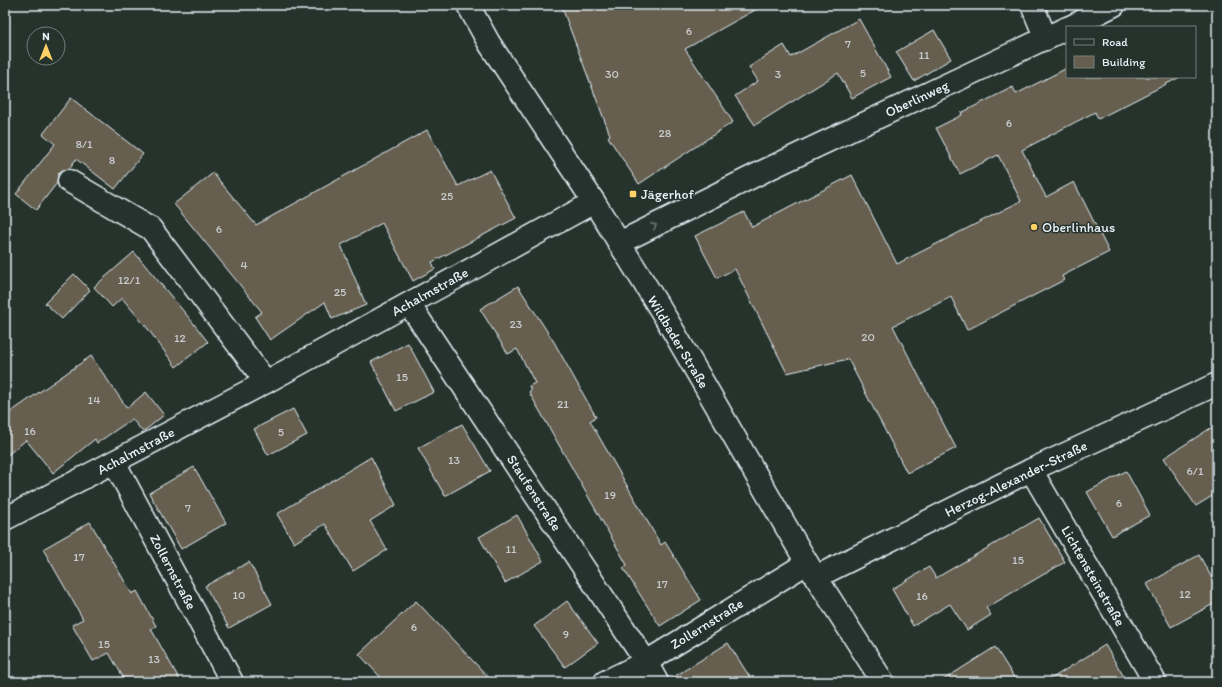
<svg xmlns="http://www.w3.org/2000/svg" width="1222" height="687" viewBox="0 0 1222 687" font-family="Itim,sans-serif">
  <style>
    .building { fill: #665f4f; stroke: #e8f1f8 }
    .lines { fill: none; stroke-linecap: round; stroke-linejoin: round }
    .minor-casing { stroke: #e8f1f8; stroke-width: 25 }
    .major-casing { stroke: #e8f1f8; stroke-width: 25 }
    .minor { stroke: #26332d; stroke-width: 22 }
    .major { stroke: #26332d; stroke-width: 22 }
    .oneway { stroke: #6a7674 }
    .poi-dot { fill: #ffd166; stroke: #26332d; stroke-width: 1.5 }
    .labels { text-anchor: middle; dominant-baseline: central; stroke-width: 3; stroke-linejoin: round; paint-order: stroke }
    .number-label { font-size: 12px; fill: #c8ccce }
    .street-label { font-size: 14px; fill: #e8f1f8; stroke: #26332d }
    .poi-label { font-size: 14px; fill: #e8f1f8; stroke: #26332d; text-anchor: start }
  </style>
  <rect width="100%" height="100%" fill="#26332d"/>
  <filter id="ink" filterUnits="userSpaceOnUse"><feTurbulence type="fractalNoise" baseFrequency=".025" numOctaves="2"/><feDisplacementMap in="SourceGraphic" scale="8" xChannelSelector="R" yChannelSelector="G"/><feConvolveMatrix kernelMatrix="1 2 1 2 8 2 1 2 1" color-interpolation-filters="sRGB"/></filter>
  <g filter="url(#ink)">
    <g class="building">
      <polygon points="561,5 764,5 685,49 733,122 639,184 608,137 610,135"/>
      <polygon points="859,19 891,77 852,98 838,73 755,125 735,96 758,81 749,67 784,45 791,57"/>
      <polygon points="934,30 951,59 914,81 896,52"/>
      <polygon points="1067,68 1067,77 1180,77 1098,119 1095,112 1022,150 1046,197 1074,182 1109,252 1062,276 1064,280 967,330 951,297 893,326 956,448 907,473 848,359 787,373 735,269 717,278 695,236 744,212 752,227 852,175 897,264 1021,201 998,155 960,174 936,128 962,115 961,113 1013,87 1016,94"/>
      <polygon points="71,98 143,154 115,189 76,159 69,169 62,170 58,174 57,183 36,210 16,194 55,144 43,134"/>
      <polygon points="427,130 458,186 490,170 516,218 432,262 435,269 413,281 382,223 341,245 366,305 332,319 325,302 270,340 255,317 262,312 174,204 213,173 256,225"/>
      <polygon points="134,252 190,319 208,342 176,367 148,329 122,298 112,307 94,287"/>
      <polygon points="74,274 90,290 62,319 45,303"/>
      <polygon points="518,286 554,342 596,417 590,421 661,545 665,542 701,600 660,626 623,568 627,565 529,392 531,390 529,386 535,383 517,349 508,354 480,309"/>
      <polygon points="408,343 434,392 396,411 371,362"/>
      <polygon points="91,356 127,408 146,392 164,415 143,432 132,419 97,443 95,439 53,473 26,440 5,457 5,416"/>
      <polygon points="293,409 307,435 268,455 254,429"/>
      <polygon points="462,424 490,471 445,496 418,448"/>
      <polygon points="1217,424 1217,493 1196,506 1164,458"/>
      <polygon points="371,457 396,505 370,521 387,550 353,571 325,524 294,543 277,514"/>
      <polygon points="194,467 226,523 181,549 149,493"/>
      <polygon points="1126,471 1150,515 1112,536 1087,492"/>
      <polygon points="517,515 543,561 505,583 479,537"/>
      <polygon points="1039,518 1065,562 986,608 991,615 967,630 950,604 913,626 892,589 929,567 936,578"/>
      <polygon points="90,522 132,594 137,591 156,626 151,629 181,682 126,682 109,653 93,661 72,625 83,619 43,549"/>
      <polygon points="1199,555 1217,587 1217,602 1171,627 1147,584"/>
      <polygon points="249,562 272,604 229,628 205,586"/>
      <polygon points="416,601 493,682 385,682 359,654"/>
      <polygon points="567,601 598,643 565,667 534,626"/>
      <polygon points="728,643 753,682 669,682 669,680"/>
      <polygon points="1105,645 1127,682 1046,682"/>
      <polygon points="995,647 1017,682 940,682"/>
    </g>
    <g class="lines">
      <g class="minor-casing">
        <g id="minor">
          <polyline points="1032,5 1046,39"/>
          <polyline points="1070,27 1114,5"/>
          <polyline points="69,181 151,229 266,382"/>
          <polyline points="619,243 766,170 1067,28"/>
          <polyline points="409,304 646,662 657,682"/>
          <polyline points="114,462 232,682"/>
          <polyline points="1031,470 1155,682"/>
          <polyline points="5,519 266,382 594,202"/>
          <polyline points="816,577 1031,470 1217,384"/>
          <polyline points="605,682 646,662 807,563"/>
        </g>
      </g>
      <g class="major-casing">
        <polyline id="major" points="468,5 489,43 594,202 667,320 807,563 883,682"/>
      </g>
      <use href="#minor" class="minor"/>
      <use href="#major" class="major"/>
    </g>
    <defs><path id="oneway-chevron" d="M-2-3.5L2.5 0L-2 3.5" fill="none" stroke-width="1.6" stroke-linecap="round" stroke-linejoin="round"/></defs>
    <use class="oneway" href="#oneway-chevron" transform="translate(654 226) rotate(-26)"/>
  </g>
  <g class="poi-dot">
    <rect x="629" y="190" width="8" height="8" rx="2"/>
    <circle cx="1034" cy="227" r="4"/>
  </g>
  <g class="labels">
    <g class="number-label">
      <text x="689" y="31">6</text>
      <text x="848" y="44">7</text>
      <text x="924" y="55">11</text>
      <text x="863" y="73">5</text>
      <text x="612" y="74">30</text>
      <text x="778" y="74">3</text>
      <text x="1009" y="123">6</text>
      <text x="665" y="133">28</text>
      <text x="84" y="144">8/1</text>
      <text x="112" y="160">8</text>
      <text x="447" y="196">25</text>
      <text x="219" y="229">6</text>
      <text x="244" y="265">4</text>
      <text x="129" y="280">12/1</text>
      <text x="340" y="292">25</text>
      <text x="516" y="324">23</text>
      <text x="868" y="337">20</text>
      <text x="180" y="338">12</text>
      <text x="402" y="377">15</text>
      <text x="94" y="400">14</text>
      <text x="563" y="404">21</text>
      <text x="30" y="431">16</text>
      <text x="281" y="432">5</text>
      <text x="454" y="460">13</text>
      <text x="1195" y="471">6/1</text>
      <text x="610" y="495">19</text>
      <text x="1119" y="503">6</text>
      <text x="188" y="508">7</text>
      <text x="511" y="549">11</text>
      <text x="79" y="557">17</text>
      <text x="1018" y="560">15</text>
      <text x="662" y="584">17</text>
      <text x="1185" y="594">12</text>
      <text x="239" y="595">10</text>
      <text x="922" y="596">16</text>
      <text x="414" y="627">6</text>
      <text x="566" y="634">9</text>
      <text x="104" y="644">15</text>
      <text x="154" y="659">13</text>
    </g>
    <g class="street-label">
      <text transform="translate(917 99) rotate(-25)">Oberlinweg</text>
      <text transform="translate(430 292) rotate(-29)">Achalmstraße</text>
      <text transform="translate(678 342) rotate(59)">Wildbader Straße</text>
      <text transform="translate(136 451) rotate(-28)">Achalmstraße</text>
      <text transform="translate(1016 479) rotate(-26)">Herzog-Alexander-Straße</text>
      <text transform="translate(534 493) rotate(57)">Staufenstraße</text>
      <text transform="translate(173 572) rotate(62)">Zollernstraße</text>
      <text transform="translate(1093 576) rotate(60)">Lichtensteinstraße</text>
      <text transform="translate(707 624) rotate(-32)">Zollernstraße</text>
    </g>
    <g class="poi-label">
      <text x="641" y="194">Jägerhof</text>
      <text x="1042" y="227">Oberlinhaus</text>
    </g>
  </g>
  <rect width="1222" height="687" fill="none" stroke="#26332d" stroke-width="20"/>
  <rect x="10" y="10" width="1202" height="667" fill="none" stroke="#e8f1f8" stroke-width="1.5" filter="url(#ink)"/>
  <rect x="1066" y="26" width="130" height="52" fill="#26332d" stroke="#747f7e"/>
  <rect x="1074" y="39" width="20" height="6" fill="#26332d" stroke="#747f7e"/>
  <text x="1102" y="46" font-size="12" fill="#e8f1f8">Road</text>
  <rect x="1074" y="56" width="20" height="12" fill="#665f4f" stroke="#747f7e"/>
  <text x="1102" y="66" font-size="12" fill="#e8f1f8">Building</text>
  <g transform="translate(46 46)"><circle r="19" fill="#26332d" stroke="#747f7e"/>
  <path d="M0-3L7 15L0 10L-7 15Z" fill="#ffd166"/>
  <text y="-6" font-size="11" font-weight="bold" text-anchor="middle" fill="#e8f1f8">N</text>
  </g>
</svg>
